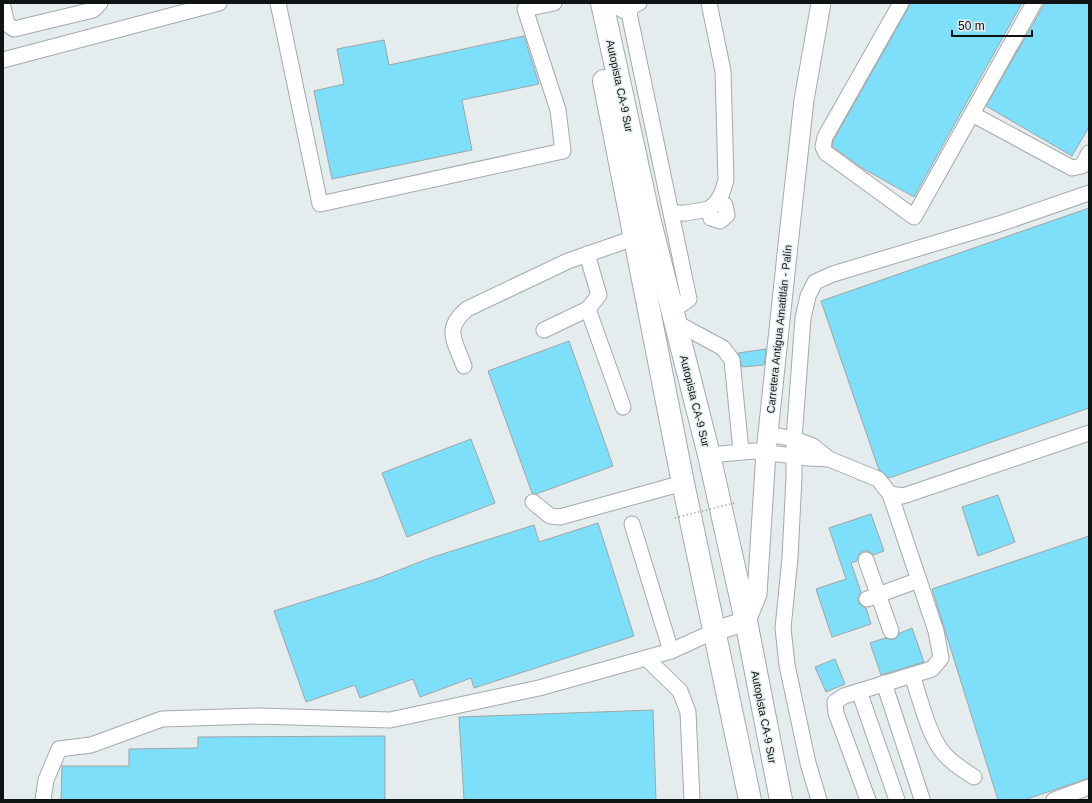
<svg xmlns="http://www.w3.org/2000/svg" width="1092" height="803" viewBox="0 0 1092 803" font-family="Helvetica,sans-serif">
  <style>
    .building { fill: #7edffb; stroke: #9ea5a7 }
    .lines { fill: none; stroke-linecap: round; stroke-linejoin: round }
    .minor-casing { stroke: #a3aaad; stroke-width: 17 }
    .major-casing { stroke: #a3aaad; stroke-width: 21 }
    .highway-casing { stroke: #a3aaad; stroke-width: 24 }
    .minor { stroke: #fff; stroke-width: 15 }
    .major { stroke: #fff; stroke-width: 19 }
    .highway { stroke: #fff; stroke-width: 22 }
    .path-bridge { stroke: #999fa0; stroke-width: 2; stroke-dasharray: 1 3; stroke-linecap: butt }
    .labels { text-anchor: middle; dominant-baseline: central; stroke-width: 3; stroke-linejoin: round; paint-order: stroke }
    .street-label { font-size: 11px; fill: #101313; stroke: #e4ecee }
  </style>
  <rect width="100%" height="100%" fill="#e4ecee"/>
  <g class="building">
    <polygon points="911,3 1022,3 914,197 862,168 832,146 833,141"/>
    <polygon points="1045,3 1089,3 1089,127 1072,156 986,106"/>
    <polygon points="524,36 539,84 462,100 472,150 332,179 314,91 344,84 337,49 384,40 389,65"/>
    <polygon points="1089,208 1089,408 889,478 879,470 821,301"/>
    <polygon points="569,341 613,466 536,494 532,493 488,371"/>
    <polygon points="766,349 764,365 742,367 738,353"/>
    <polygon points="471,439 495,503 407,537 382,473"/>
    <polygon points="998,495 1015,542 978,556 962,507"/>
    <polygon points="871,514 884,551 873,555 868,551 863,551 859,554 857,561 851,563 861,592 858,597 858,602 862,606 866,608 871,624 832,637 816,589 846,579 829,528"/>
    <polygon points="598,523 634,636 474,688 471,678 420,697 413,679 360,698 355,685 306,702 274,611 376,579 430,558 534,525 539,542"/>
    <polygon points="1089,536 1089,778 1024,800 998,800 932,589"/>
    <polygon points="912,628 924,662 881,675 870,643 885,638 894,640 900,633"/>
    <polygon points="835,659 845,684 826,692 815,667"/>
    <polygon points="653,710 656,800 464,800 459,717"/>
    <polygon points="385,736 385,800 61,800 62,766 129,766 129,749 198,748 198,737"/>
  </g>
  <g class="lines">
    <g class="minor-casing">
      <g id="minor">
        <polyline points="278,3 320,204 563,151 558,110 525,9 554,3"/>
        <polyline points="609,3 629,13 689,299 672,311"/>
        <polyline points="709,3 723,71 726,180 722,193 716,203"/>
        <polyline points="901,3 825,137 823,147 826,153 914,217 1034,3"/>
        <polyline points="3,7 7,24 14,29 93,10 100,3"/>
        <polyline points="629,13 632,6 639,3"/>
        <polyline points="3,60 219,3"/>
        <polyline points="972,114 1072,168 1082,166 1089,153"/>
        <polyline points="672,213 686,213 709,209 716,203 725,205 727,215 720,221 711,218 709,209"/>
        <polyline points="588,309 623,407"/>
        <polyline points="675,322 723,348 732,360 741,451"/>
        <polyline points="544,330 588,309 599,295 587,254"/>
        <path d="M464,366C455,341 443,329 467,309L568,261L634,238"/>
        <polyline points="768,434 794,439 813,446 829,459 878,479 890,494 936,631 941,658 932,669 844,696 835,702 836,713 868,800"/>
        <polyline points="709,455 754,451 809,458 829,459"/>
        <polyline points="890,494 903,496 1089,433"/>
        <polyline points="533,502 550,516 560,517 683,483"/>
        <polyline points="632,524 671,651"/>
        <polyline points="866,560 891,631"/>
        <polyline points="867,599 919,580"/>
        <polyline points="647,659 680,691 688,712 692,800"/>
        <path d="M912,675C920,698 926,726 939,747C947,760 962,769 974,777"/>
        <polyline points="884,683 922,799"/>
        <polyline points="859,691 897,800"/>
        <polyline points="43,800 46,780 59,749 91,745 162,719 259,716 390,720 539,688 671,651 715,631"/>
        <polyline points="819,800 808,763 787,665 783,628 790,558 794,477 794,439 803,318 808,296 815,282 833,274 999,224 1089,193"/>
        <polyline points="1054,800 1089,787"/>
      </g>
    </g>
    <g class="major-casing">
      <polyline id="major" points="715,631 746,621 757,594 766,452 788,245 804,100 821,3"/>
    </g>
    <g class="highway-casing">
      <g id="highway">
        <polyline points="602,3 649,218 709,455 746,621 781,800"/>
        <polyline points="604,81 683,483 750,800"/>
      </g>
    </g>
    <use href="#minor" class="minor"/>
    <use href="#major" class="major"/>
    <use href="#highway" class="highway"/>
    <polyline class="path-bridge" points="675,518 734,503"/>
  </g>
  <g class="labels">
    <g class="street-label">
      <text transform="translate(620 86) rotate(78)">Autopista CA-9 Sur</text>
      <text transform="translate(779 329) rotate(-84)">Carretera Antigua Amatitlán - Palín</text>
      <text transform="translate(695 401) rotate(76)">Autopista CA-9 Sur</text>
      <text transform="translate(764 717) rotate(79)">Autopista CA-9 Sur</text>
    </g>
  </g>
  <rect width="1092" height="803" fill="none" stroke="#101313" stroke-width="8"/>
  <path d="M952 30v6h80v-6" fill="none" stroke="#101313" stroke-width="2"/>
  <text x="958" y="30" font-size="12" fill="#101313" stroke="#e4ecee" stroke-width="3" paint-order="stroke">50 m</text>
</svg>
